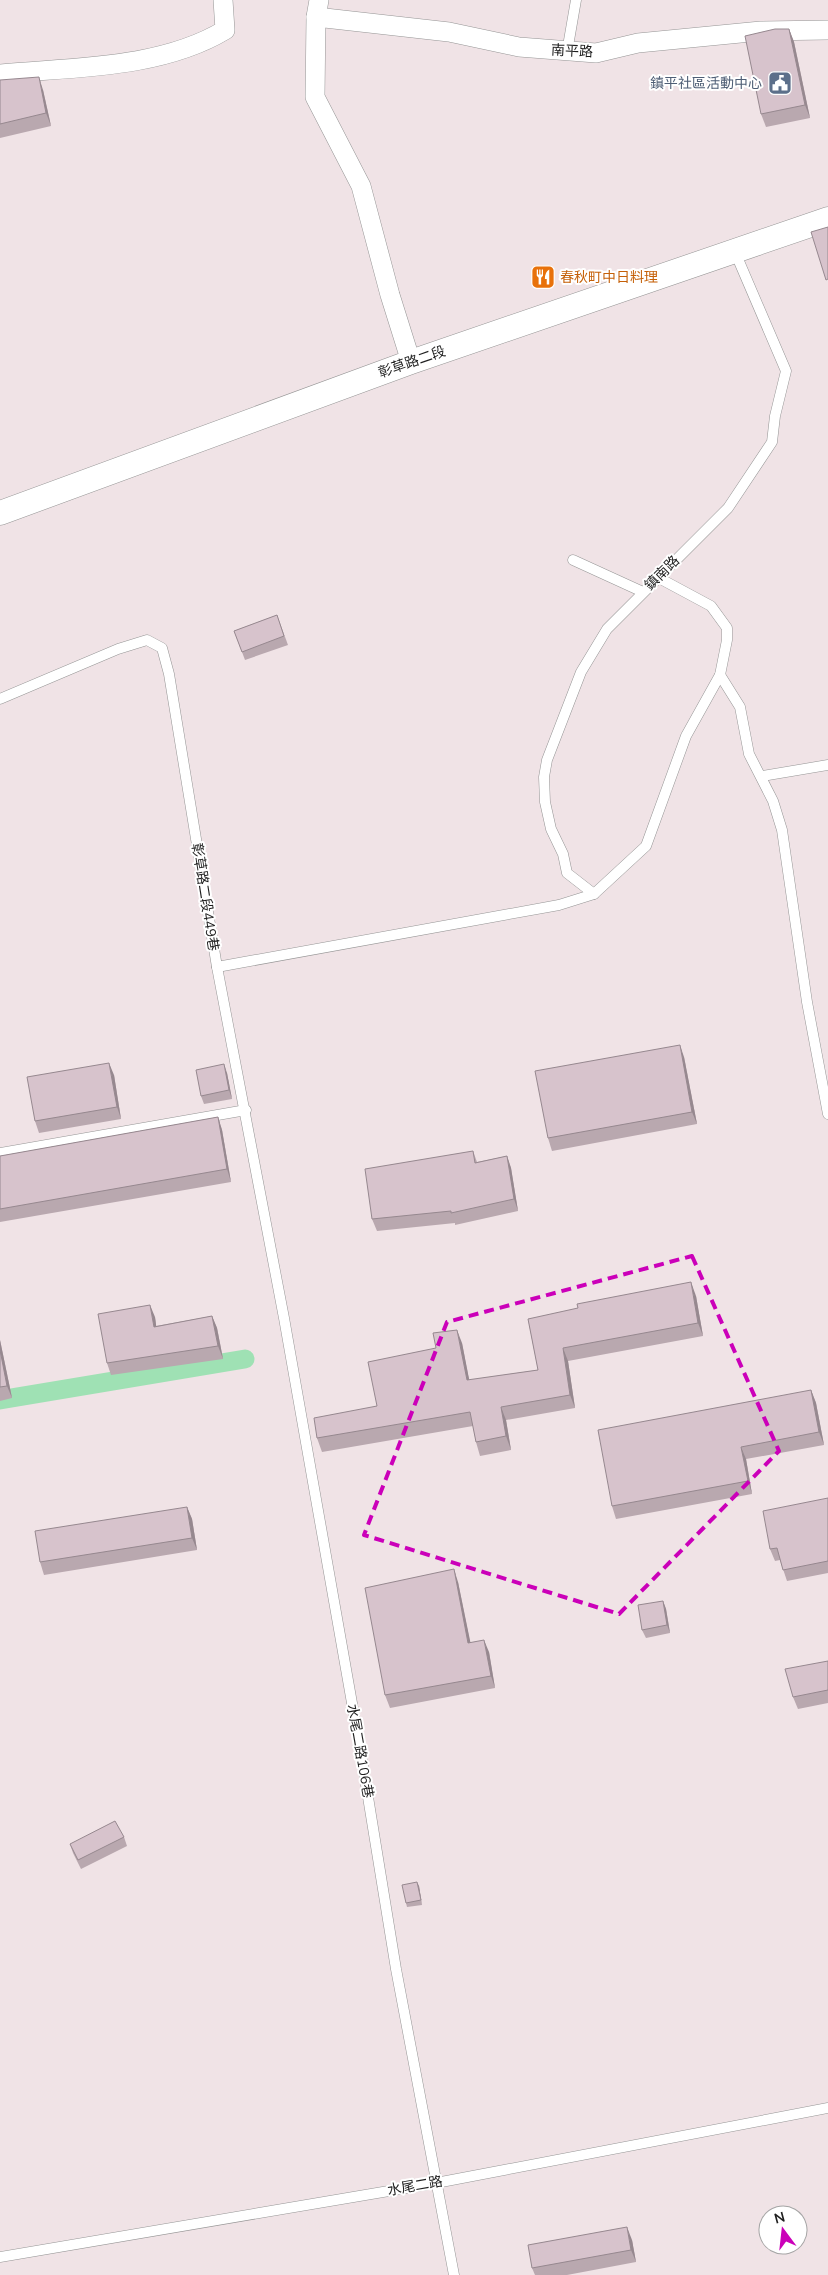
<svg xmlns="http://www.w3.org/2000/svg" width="828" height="2275" viewBox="0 0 828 2275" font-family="'Nunito Sans','Noto Sans TC',sans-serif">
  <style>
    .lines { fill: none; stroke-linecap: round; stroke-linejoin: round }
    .canal { stroke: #9fe1b4; stroke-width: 19 }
    .service-casing { stroke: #959595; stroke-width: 11 }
    .minor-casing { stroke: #959595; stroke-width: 20 }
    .tertiary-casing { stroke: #959595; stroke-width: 25 }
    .service { stroke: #fff; stroke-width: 10 }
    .minor { stroke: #fff; stroke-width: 19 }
    .tertiary { stroke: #fff; stroke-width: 24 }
    .wall { fill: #b9a8af }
    .shaded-wall { fill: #96888f }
    .building { fill: #d7c3cc; stroke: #96888f }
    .marked { fill: none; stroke: #cb00b9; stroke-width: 4; stroke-dasharray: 10 6; stroke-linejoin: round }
    .labels { text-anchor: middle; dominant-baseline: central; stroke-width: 4; stroke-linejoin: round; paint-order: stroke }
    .street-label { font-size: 14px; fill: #1e1e1e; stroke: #fff }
    .service-label { font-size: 14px; fill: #4e5e75; stroke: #fff; text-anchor: end }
    .food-label { font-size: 14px; fill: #c56008; stroke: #fff; text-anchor: start }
  </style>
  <rect width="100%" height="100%" fill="#f0e3e6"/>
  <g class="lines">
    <polyline class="canal" points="0,1400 245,1359"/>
    <g class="service-casing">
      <g id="service">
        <polyline points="567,52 576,0"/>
        <polyline points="573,560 643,592"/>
        <polyline points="720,675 740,707 749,754 773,801 782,830 807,1002 828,1114"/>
        <polyline points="0,699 118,649 147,640 162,648 169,674 217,967 284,1318 361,1754 396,1969 454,2275"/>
        <polyline points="762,776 828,765"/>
        <polyline points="594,894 567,873 563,854 551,829 545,802 544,777 547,760 581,672 607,629 728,508 772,442 775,416 786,371 735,252"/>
        <polyline points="217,967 559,905 594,894 646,846 686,736 720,675 727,640 727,628 711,606 657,577"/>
        <polyline points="0,1153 246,1110"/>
        <polyline points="0,2257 436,2183 828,2108"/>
      </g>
    </g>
    <g class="minor-casing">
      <g id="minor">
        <polyline points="319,0 316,17 315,97 361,186 390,295 411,362"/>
        <polyline points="316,17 449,32 519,47 596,53 638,43 761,31 828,30"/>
        <path d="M0,74C73,67 160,69 225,30L223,0"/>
      </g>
    </g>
    <g class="tertiary-casing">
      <polyline id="tertiary" points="0,513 411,362 828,219"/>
    </g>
    <use href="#service" class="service"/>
    <use href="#minor" class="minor"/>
    <use href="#tertiary" class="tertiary"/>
  </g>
  <g class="wall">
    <polygon points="789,29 794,42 810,118 766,127 761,114"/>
    <polygon points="0,80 43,90 51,126 0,138"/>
    <polygon points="277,615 288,645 245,660 234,631"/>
    <polygon points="684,1057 697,1124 552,1151 548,1138"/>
    <polygon points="227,1073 232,1099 204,1104 201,1096"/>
    <polygon points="114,1075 121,1119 39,1133 35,1121"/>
    <polygon points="218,1117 222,1130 231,1182 0,1222 0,1156"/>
    <polygon points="473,1151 477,1162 507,1156 511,1168 518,1211 455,1225 455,1223 377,1231 372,1219"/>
    <polygon points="696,1296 703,1336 568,1361 575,1408 506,1420 511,1450 480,1456 476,1442 473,1426 322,1452 317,1438 377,1406 462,1343 469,1380 538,1370 528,1319"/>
    <polygon points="212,1316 217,1328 223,1359 111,1375 107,1363 155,1317 156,1326"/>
    <polygon points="0,1340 12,1398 0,1401"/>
    <polygon points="811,1390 816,1403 824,1445 746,1459 752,1494 616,1519 612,1506"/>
    <polygon points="828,1498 828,1573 787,1581 780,1560 775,1561 770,1549"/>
    <polygon points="187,1507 192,1519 197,1550 44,1575 40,1562"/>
    <polygon points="458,1582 470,1642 489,1652 495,1688 390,1708 385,1695"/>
    <polygon points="663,1601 666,1609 670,1633 646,1638 642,1630"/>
    <polygon points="828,1661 828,1703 798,1709 793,1697"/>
    <polygon points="124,1837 127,1846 81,1869 73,1853 70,1844"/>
    <polygon points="419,1886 422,1905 407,1907 406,1903"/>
    <polygon points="632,2240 636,2262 567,2275 535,2275 532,2268"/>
  </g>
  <g class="shaded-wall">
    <polygon points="789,29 794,42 810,118 805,105"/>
    <polygon points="39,77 43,90 51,126 46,113"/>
    <polygon points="680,1045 684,1057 697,1124 692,1112"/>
    <polygon points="109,1063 114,1075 121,1119 117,1107"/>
    <polygon points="224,1064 227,1073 232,1099 229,1090"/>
    <polygon points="218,1117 222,1130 231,1182 227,1169"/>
    <polygon points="507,1156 511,1168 518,1211 514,1199"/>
    <polygon points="691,1282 696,1296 703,1336 698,1323"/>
    <polygon points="150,1305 155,1317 158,1339 154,1327"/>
    <polygon points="212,1316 217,1328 223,1359 218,1346"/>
    <polygon points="457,1330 462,1343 472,1394 467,1380"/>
    <polygon points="0,1340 12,1398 7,1386 0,1350"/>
    <polygon points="563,1348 568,1361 575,1408 570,1395"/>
    <polygon points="811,1390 816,1403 824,1445 819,1432"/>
    <polygon points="501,1407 506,1420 511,1450 506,1436"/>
    <polygon points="741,1447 746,1459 752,1494 748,1481"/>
    <polygon points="187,1507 192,1519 197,1550 192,1538"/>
    <polygon points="454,1569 458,1582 473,1655 468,1643"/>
    <polygon points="663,1601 666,1609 670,1633 667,1625"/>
    <polygon points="484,1640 489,1652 495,1688 491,1676"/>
    <polygon points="417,1882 419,1886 422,1905 421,1900"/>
    <polygon points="627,2227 632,2240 636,2262 631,2250"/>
  </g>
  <g class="building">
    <polygon points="775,29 789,29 805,105 761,114 745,36"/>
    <polygon points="39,77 46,113 0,124 0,80"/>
    <polygon points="828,227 828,279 826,280 811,232"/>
    <polygon points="277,615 284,636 242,652 234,631"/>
    <polygon points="680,1045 692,1112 548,1138 535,1071"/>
    <polygon points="109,1063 117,1107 35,1121 27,1077"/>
    <polygon points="224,1064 229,1090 201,1096 196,1070"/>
    <polygon points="218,1117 227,1169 0,1209 0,1156"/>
    <polygon points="473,1151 475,1163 507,1156 514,1199 451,1213 451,1211 372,1219 365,1169"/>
    <polygon points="691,1282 698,1323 563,1348 570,1395 501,1407 506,1436 476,1442 470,1412 317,1438 314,1418 377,1406 368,1362 436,1348 433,1333 457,1330 467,1380 538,1370 528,1319 578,1308 577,1304"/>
    <polygon points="150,1305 154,1327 212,1316 218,1346 107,1363 98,1314"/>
    <polygon points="0,1350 7,1386 0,1387"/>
    <polygon points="811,1390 819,1432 741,1447 748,1481 612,1506 598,1430"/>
    <polygon points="828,1498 828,1561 783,1570 777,1548 770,1549 763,1511"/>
    <polygon points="187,1507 192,1538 40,1562 35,1531"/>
    <polygon points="454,1569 468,1643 484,1640 491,1676 385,1695 365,1588"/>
    <polygon points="663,1601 667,1625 642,1630 638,1605"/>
    <polygon points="828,1661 828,1690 793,1697 785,1669"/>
    <polygon points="115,1821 124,1837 78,1860 70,1844"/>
    <polygon points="417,1882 421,1900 406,1903 402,1885"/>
    <polygon points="627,2227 631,2250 532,2268 528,2245"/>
  </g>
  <path class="marked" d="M692,1256L779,1451L619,1614L364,1535L447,1322Z"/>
  <defs>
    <g id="civic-square" transform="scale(1.25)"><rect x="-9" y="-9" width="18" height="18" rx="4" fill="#5c6f8a" stroke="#fff"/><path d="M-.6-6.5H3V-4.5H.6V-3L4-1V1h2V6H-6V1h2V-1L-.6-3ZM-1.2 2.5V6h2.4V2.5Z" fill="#fff"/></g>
    <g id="restaurant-square" transform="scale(1.25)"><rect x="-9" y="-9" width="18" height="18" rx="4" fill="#e8710a" stroke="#fff"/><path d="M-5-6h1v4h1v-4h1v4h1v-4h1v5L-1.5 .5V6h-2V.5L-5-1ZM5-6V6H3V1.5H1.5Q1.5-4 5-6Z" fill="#fff"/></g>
  </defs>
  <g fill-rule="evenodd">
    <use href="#civic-square" x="780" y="83"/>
    <use href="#restaurant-square" x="543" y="277"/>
  </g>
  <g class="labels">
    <g class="street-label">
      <text transform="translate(572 51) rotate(3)">南平路</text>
      <text transform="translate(412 362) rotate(-19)">彰草路二段</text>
      <text transform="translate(662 573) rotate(-45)">鎮南路</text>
      <text transform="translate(205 897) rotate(81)">彰草路二段449巷</text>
      <text transform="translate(360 1751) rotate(80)">水尾二路106巷</text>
      <text transform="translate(415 2186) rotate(-10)">水尾二路</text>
    </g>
    <g class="service-label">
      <text x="762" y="83">鎮平社區活動中心</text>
    </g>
    <g class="food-label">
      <text x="560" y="277">春秋町中日料理</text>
    </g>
  </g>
  <g transform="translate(783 2230) rotate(345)"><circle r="24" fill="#ffffff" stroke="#a5a5a5"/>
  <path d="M0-4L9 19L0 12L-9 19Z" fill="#cb00b9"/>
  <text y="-8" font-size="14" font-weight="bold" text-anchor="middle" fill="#1e1e1e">N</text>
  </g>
</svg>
